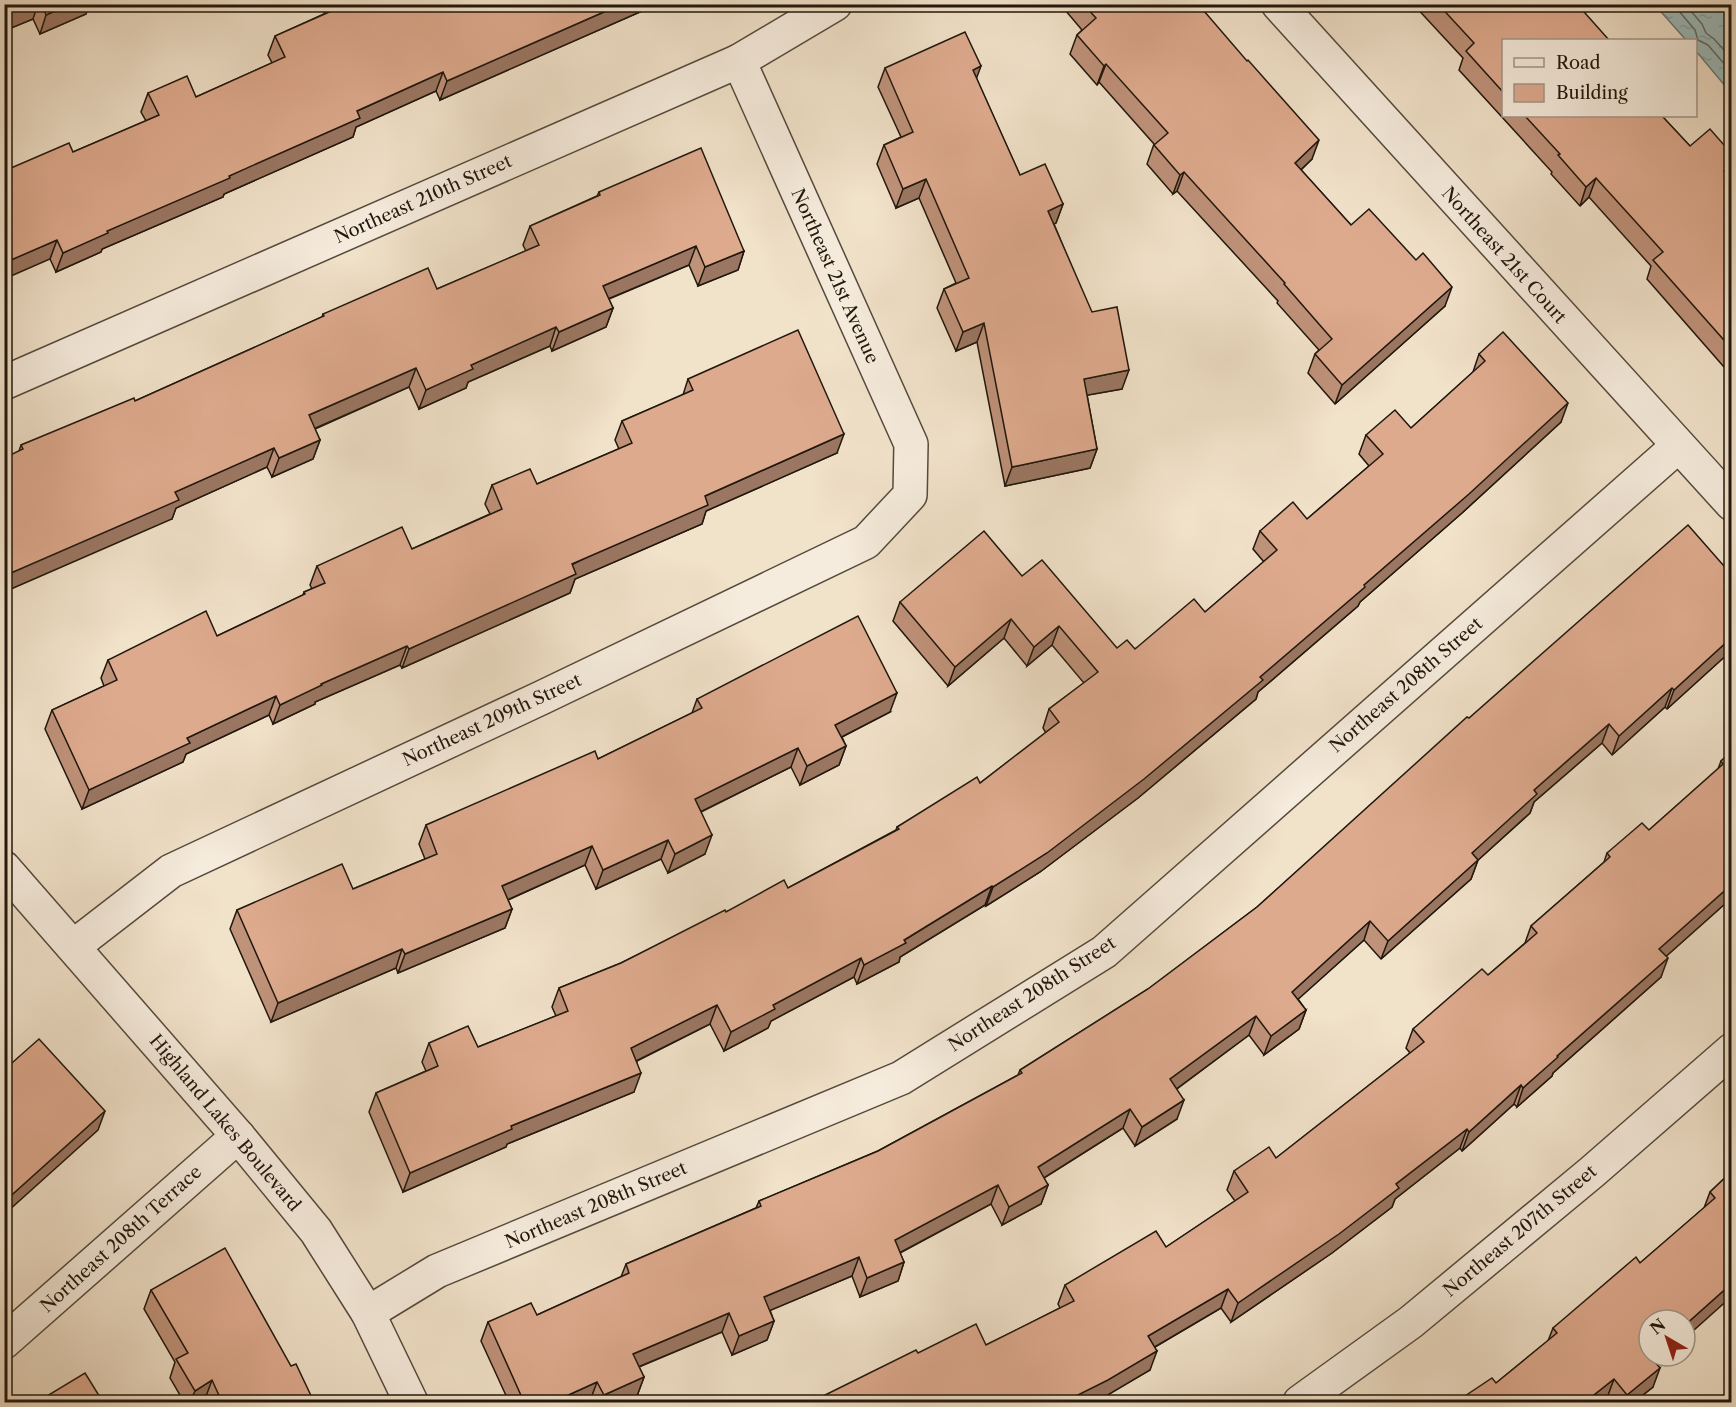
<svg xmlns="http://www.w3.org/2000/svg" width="1736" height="1407" viewBox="0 0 1736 1407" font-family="'Libre Caslon Text',serif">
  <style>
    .water { fill: url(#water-ripples); stroke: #6a7a77; stroke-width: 1.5 }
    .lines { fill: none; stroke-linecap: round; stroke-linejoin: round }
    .shore { stroke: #5e6a65; stroke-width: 1.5 }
    .street-casing { stroke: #544a3c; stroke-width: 36 }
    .street { stroke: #f6ecdd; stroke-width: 33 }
    .wall { fill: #bf927a; stroke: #20170d; stroke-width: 1.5 }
    .shaded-wall { fill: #9b7763; stroke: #20170d; stroke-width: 1.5 }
    .building { fill: #deaa8e; stroke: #20170d; stroke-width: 1.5 }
    .labels { text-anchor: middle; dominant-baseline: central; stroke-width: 5; stroke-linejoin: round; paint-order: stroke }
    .street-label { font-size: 18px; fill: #20170d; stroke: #f6ecdd }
  </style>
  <defs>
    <pattern id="water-ripples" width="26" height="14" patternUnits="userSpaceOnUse" patternTransform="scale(1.5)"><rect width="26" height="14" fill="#9cbcbd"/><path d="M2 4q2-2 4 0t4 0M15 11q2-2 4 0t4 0" fill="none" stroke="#86a1a1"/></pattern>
  </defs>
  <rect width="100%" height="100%" fill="#f1e2ca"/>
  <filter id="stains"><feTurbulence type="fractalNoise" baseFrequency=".00333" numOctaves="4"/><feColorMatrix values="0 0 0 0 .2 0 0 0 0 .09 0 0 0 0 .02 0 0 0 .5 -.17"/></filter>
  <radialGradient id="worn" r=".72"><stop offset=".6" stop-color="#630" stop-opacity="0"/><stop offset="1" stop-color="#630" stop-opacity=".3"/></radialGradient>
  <polygon class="water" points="1655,5 1731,5 1731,93 1696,51 1696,40 1686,40"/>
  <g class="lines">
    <g class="shore">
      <polyline points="1673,4 1695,30 1698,40 1708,45 1732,73"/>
      <polyline points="1685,4 1702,24 1706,33 1714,39 1732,59"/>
    </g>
    <g class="street-casing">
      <g id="street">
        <polyline points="1278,4 1732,504"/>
        <polyline points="4,383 739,61 835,4"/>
        <polyline points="4,868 238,1136 316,1231 368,1313 411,1402"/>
        <polyline points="74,946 171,871 541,698 866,542 910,495 911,444 739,61"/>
        <polyline points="368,1313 437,1271 901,1078 1104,952 1678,446"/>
        <polyline points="4,1342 238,1136"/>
        <polyline points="1300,1402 1411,1322 1592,1172 1732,1050"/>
      </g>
    </g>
    <use href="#street" class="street"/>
  </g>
  <g class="wall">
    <polygon points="4,4 89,4 86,14 40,34 33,19 4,31"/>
    <polygon points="326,4 658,4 440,100 436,91 356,127 353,137 224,194 223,197 102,249 101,252 56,272 50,259 73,152 146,121 141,112 148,93 196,97 272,63 268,55 275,36 324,14"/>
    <polygon points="1060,4 1198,4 1312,159 1301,170 1351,225 1445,306 1335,404 1308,373 1315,354 1319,350 1277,303 1278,301 1177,191 1173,194 1147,164 1154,144 1099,82 1097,85 1070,54 1077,35 1082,30"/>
    <polygon points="1413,4 1577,4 1503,40 1503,116 1662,116 1690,146 1731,180 1731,375 1647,279 1651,266 1589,197 1580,206 1551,174 1552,172 1459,70 1463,58"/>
    <polygon points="885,68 976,78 1020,175 1063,204 1056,223 1054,224 1122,389 1087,395 1097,449 1090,468 1005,486 977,342 956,351 937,308 944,289 956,283 919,198 896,208 877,164 884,145 901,137 878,87"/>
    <polygon points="599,192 744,251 738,270 698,286 689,265 609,299 613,308 606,327 552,351 550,346 468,382 466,388 419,409 409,387 315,429 320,440 313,459 272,477 267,467 176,508 172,519 19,451 21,445 135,401 322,317 323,314 437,289 526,251 523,245 530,226 597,196"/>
    <polygon points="1479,354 1561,422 1462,513 1360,602 1358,606 1258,692 1256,699 1138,798 1040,872 986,906 985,905 900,957 899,962 857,984 854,977 771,1021 768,1028 724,1051 710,1024 637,1061 634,1092 507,1144 506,1147 403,1192 369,1112 376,1093 426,1071 422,1062 429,1043 478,1047 556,1016 552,1007 559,988 621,963 726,912 788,888 896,830 897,827 980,783 1046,733 1043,728 1049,709 1084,683 1052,645 1027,666 1004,638 948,686 893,621 900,602 1022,576 1117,648 1135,649 1205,612 1264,562 1253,549 1260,531 1307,519 1369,466 1359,454 1366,435 1411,428 1473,372"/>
    <polygon points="688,379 837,453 706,511 702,524 575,579 570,593 402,668 400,665 315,702 315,704 273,724 269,715 186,754 183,762 82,809 45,729 52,710 104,686 101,678 108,660 217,636 303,595 304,592 312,589 310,585 317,566 412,549 490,514 485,504 492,485 537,484 619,449 615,440 622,421 683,395"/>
    <polygon points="1731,574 1731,651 1667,709 1665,707 1612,755 1602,743 1534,802 1530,813 1478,860 1471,879 1381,959 1364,940 1298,999 1306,1010 1299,1029 1264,1055 1249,1035 1177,1089 1177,1119 1135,1146 1123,1128 1044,1178 1048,1185 1041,1204 1002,1225 991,1204 900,1253 904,1262 898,1281 860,1297 852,1276 770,1310 774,1321 767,1340 732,1355 722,1332 639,1367 644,1377 637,1396 622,1402 591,1402 590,1401 587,1402 509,1402 481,1341 488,1322 537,1315 621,1277 626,1264 756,1208 759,1201 878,1151 1018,1075 1020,1070 1148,989 1257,907 1469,718"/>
    <polygon points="697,699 890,712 842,737 846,746 839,765 800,785 791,767 701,812 705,854 668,873 661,859 596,889 585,865 508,900 512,909 505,928 398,973 396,968 271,1022 230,929 237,910 353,889 425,859 419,844 426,825 598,759 692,713"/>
    <polygon points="1731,752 1731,908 1727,902 1666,956 1661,977 1553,1073 1552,1076 1517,1107 1514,1104 1462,1151 1460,1148 1395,1199 1392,1207 1332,1253 1231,1322 1221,1308 1155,1347 1150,1370 1094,1402 811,1402 918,1353 986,1345 1060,1308 1058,1304 1065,1285 1166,1247 1235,1201 1227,1190 1234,1171 1276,1158 1410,1053 1406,1048 1413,1029 1488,975 1525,943 1531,926 1604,862 1607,853 1649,830 1718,769 1721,761"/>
    <polygon points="1731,1172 1649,1356 1664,1356 1656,1363 1653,1387 1634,1402 1611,1402 1607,1398 1601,1402 1456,1402 1496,1383 1548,1341 1553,1328 1640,1263 1704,1208 1710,1192"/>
    <polygon points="151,1290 291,1366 314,1402 207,1402 205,1399 200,1402 184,1402 170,1378 175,1362 144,1309"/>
  </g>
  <g class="shaded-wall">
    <polygon points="28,4 38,4 33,19 4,31 4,15"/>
    <polygon points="71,4 89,4 86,14 40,34 46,15"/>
    <polygon points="622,4 658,4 440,100 447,81"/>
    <polygon points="1106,64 1099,82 1097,85 1104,66"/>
    <polygon points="981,66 974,85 973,70"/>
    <polygon points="443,72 436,91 356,127 353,137 224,194 223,197 102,249 101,252 56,272 63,253 107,231 229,176 357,111"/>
    <polygon points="1319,140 1312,159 1288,182 1295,163"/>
    <polygon points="1731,165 1731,175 1730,179 1724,171"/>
    <polygon points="1184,172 1177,191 1173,194 1180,175"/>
    <polygon points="1596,178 1589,197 1580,206 1586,187"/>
    <polygon points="926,179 919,198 896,208 903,189"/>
    <polygon points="1063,204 1056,223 1041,230 1048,211"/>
    <polygon points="57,240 50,259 4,279 4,263"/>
    <polygon points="696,246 689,265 596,304 603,286"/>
    <polygon points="744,251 738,270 698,286 705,267"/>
    <polygon points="1452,287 1445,306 1335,404 1342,385"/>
    <polygon points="613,308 606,327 552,351 559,332"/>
    <polygon points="984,323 977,342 956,351 963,332"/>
    <polygon points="556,327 550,346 468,382 466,388 419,409 426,390 471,365"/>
    <polygon points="416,368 409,387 302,434 309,415"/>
    <polygon points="1129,370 1122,389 1077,397 1084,379"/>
    <polygon points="1568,403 1561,422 1462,513 1360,602 1358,606 1258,692 1256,699 1138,798 1040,872 986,906 993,887 1260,677"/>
    <polygon points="844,434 837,453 706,511 702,524 575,579 570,593 402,668 409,649 705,496"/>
    <polygon points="320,440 313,459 272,477 279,458"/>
    <polygon points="274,448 267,467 176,508 172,519 4,592 4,576 175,492"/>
    <polygon points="1097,449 1090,468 1005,486 1012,467"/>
    <polygon points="1011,619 1004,638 948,686 955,667"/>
    <polygon points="1059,626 1052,645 1027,666 1034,647"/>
    <polygon points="1731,638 1731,651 1667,709 1674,690"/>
    <polygon points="407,646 400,665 315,702 315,704 273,724 280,705 321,684"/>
    <polygon points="1672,688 1665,707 1612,755 1619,736"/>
    <polygon points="897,693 890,712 828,744 835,725"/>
    <polygon points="276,696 269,715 186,754 183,762 82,809 89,790 187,738"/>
    <polygon points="1609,724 1602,743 1534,802 1530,813 1465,872 1472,853 1534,790"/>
    <polygon points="846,746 839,765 800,785 807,766"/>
    <polygon points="798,748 791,767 688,818 695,799"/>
    <polygon points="712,835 705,854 668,873 675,854"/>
    <polygon points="668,840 661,859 596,889 603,870"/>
    <polygon points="592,846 585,865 496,905 502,886"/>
    <polygon points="1478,860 1471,879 1381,959 1388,941"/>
    <polygon points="1731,885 1731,889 1727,902 1653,968 1659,949"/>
    <polygon points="992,886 985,905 900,957 899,962 857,984 864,965"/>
    <polygon points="512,909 505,928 398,973 405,954"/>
    <polygon points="1370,921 1364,940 1285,1011 1292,992"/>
    <polygon points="402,949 396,968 271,1022 278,1003"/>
    <polygon points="861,958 854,977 771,1021 768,1028 724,1051 731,1032 773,1005"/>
    <polygon points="1668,958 1661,977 1553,1073 1552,1076 1517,1107 1523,1088 1557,1056"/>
    <polygon points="717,1005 710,1024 624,1067 631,1048"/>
    <polygon points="1306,1010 1299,1029 1264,1055 1271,1036"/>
    <polygon points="1256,1016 1249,1035 1164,1098 1170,1079"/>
    <polygon points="641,1073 634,1092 507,1144 506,1147 403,1192 410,1173 511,1126"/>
    <polygon points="1521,1085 1514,1104 1462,1151 1469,1132"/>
    <polygon points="1184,1100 1177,1119 1135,1146 1142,1127"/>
    <polygon points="1130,1109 1123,1128 1031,1186 1038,1167"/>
    <polygon points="105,1111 98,1130 7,1212 4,1219 5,1201"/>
    <polygon points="1467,1129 1460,1148 1395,1199 1392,1207 1332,1253 1231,1322 1238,1303 1396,1184"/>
    <polygon points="998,1185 991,1204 888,1259 895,1240"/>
    <polygon points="1048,1185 1041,1204 1002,1225 1009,1207"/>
    <polygon points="859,1257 852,1276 757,1316 764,1297"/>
    <polygon points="904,1262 898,1281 860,1297 867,1278"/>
    <polygon points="1731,1284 1731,1297 1685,1338 1685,1325"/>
    <polygon points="1228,1289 1221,1308 1141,1355 1148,1336"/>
    <polygon points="729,1313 722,1332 626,1372 633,1354"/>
    <polygon points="774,1321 767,1340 732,1355 739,1336"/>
    <polygon points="1157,1351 1150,1370 1101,1399 1094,1402 1064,1402"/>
    <polygon points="1649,1356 1664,1356 1643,1374"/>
    <polygon points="1660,1368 1653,1387 1634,1402 1624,1402 1627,1395"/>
    <polygon points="644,1377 637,1396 622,1402 601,1402 604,1395"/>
    <polygon points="1614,1379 1607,1398 1601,1402 1585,1402"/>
    <polygon points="212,1380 205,1399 200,1402 190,1402 195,1391"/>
    <polygon points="597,1382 590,1401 587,1402 553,1402"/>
  </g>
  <g class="building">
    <polygon points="4,4 28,4 4,15"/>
    <polygon points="42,4 71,4 46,15"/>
    <polygon points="335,4 622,4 447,81 443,72 357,111 360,118 229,176 230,178 107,231 108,233 63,253 57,240 4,263 4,171 69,143 73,152 159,115 148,93 187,76 196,97 285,57 275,36 336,9"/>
    <polygon points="1083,4 1198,4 1247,61 1248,60 1319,140 1295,163 1351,225 1369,209 1416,260 1423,253 1452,287 1342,385 1315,354 1332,339 1284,284 1285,283 1184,172 1180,175 1154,145 1168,133 1106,64 1104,66 1077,35 1096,18"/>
    <polygon points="1438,4 1577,4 1609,40 1503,40 1503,92 1466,51 1474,43"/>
    <polygon points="965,32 981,66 973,70 1020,175 1045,164 1063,204 1048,211 1092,312 1117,307 1129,370 1084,379 1097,449 1012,467 984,323 963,332 944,289 969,278 926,179 903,189 884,145 913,132 885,68"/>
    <polygon points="1525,116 1662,116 1690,146 1710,129 1731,153 1731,165 1724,171 1731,180 1731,348 1653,260 1663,252 1596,178 1586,187 1558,155 1560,154"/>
    <polygon points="701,148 744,251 705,267 696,246 603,286 613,308 559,332 556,327 471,365 473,369 426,390 416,368 309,415 320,440 279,458 274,448 175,492 179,500 4,576 4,458 23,449 21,445 134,398 135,401 324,316 323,314 428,268 437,289 539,245 530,226 600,195 599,192"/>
    <polygon points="798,330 844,434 705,496 708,505 572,564 576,574 409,649 407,646 321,684 322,685 280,705 276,696 187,738 190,743 89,790 52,710 117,680 108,660 206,611 217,636 305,594 304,592 325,583 317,566 402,527 412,549 502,509 492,485 530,469 537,484 632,443 622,421 693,390 688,379"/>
    <polygon points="1503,332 1568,403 1469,494 1364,585 1365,587 1260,677 1263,680 1144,779 1047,853 993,887 992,886 904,940 906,943 864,965 861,958 773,1005 775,1009 731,1032 717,1005 631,1048 641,1073 511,1126 512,1129 410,1173 376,1093 438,1066 429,1043 468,1026 478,1047 568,1011 559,988 621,963 725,910 726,912 784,880 788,888 899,829 897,827 977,777 980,783 1059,722 1049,709 1098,672 1059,626 1034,647 1011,619 955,667 900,602 984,531 1022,576 1042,560 1117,648 1127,640 1135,649 1194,599 1205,612 1277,550 1260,531 1293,502 1307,519 1383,454 1366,435 1395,410 1411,428 1485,361 1479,354"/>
    <polygon points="1688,525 1731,574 1731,638 1674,690 1672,688 1619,736 1609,724 1534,790 1537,794 1472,853 1478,860 1388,941 1370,921 1292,992 1306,1010 1271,1036 1256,1016 1170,1079 1184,1100 1142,1127 1130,1109 1038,1167 1048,1185 1009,1207 998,1185 895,1240 904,1262 867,1278 859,1257 764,1297 774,1321 739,1336 729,1313 633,1354 644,1377 604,1395 597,1382 553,1402 524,1402 488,1322 531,1303 537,1315 629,1273 626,1264 761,1206 759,1201 878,1151 1022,1073 1020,1070 1148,989 1257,907 1467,717 1469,718"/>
    <polygon points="858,616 897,693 835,725 846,746 807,766 798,748 695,799 712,835 675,854 668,840 603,870 592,846 502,886 512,909 405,954 402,949 278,1003 237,910 342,864 353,889 437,854 426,825 595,751 598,759 702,708 697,699"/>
    <polygon points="1731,752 1731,885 1659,949 1668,958 1557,1056 1558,1057 1523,1088 1521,1085 1469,1132 1467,1129 1396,1184 1399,1188 1339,1234 1238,1303 1228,1289 1148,1336 1157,1351 1108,1380 1064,1402 811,1402 916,1350 918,1353 976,1324 986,1345 1074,1301 1065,1285 1156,1231 1166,1247 1248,1192 1234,1171 1269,1147 1276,1158 1424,1042 1413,1029 1482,969 1488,975 1537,933 1531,926 1610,857 1607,853 1642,823 1649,830 1723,764 1721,761"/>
    <polygon points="39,1039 105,1111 5,1201 9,1206 4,1210 4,1070"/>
    <polygon points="1731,1172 1731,1284 1685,1325 1685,1320 1649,1320 1649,1356 1650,1356 1660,1368 1627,1395 1614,1379 1585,1402 1456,1402 1492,1378 1496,1383 1557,1333 1553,1328 1636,1257 1640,1263 1715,1198 1710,1192"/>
    <polygon points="225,1248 291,1366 296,1364 314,1402 222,1402 212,1380 195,1391 176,1359 188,1353 151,1290"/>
    <polygon points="85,1373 103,1402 37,1402"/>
  </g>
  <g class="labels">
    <g class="street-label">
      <text transform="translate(423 199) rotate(-24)">Northeast 210th Street</text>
      <text transform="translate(1504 255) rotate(48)">Northeast 21st Court</text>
      <text transform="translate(835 276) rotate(66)">Northeast 21st Avenue</text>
      <text transform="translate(1406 685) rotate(-41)">Northeast 208th Street</text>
      <text transform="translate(492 720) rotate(-25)">Northeast 209th Street</text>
      <text transform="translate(1032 994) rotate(-33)">Northeast 208th Street</text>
      <text transform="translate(225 1123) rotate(50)">Highland Lakes Boulevard</text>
      <text transform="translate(596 1205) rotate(-23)">Northeast 208th Street</text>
      <text transform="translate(1520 1231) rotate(-40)">Northeast 207th Street</text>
      <text transform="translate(121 1239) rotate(-42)">Northeast 208th Terrace</text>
    </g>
  </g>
  <rect width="1736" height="1407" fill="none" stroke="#f1e2ca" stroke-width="24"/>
  <rect x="6" y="6" width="1724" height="1395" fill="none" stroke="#20170d" stroke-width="3"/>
  <rect x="12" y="12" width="1712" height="1383" fill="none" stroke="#20170d" stroke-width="1.5"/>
  <rect x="1502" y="39" width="195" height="78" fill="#f6ecdd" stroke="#a0978a" stroke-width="1.5"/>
  <rect x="1514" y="58" width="30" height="9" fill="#f6ecdd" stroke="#a0978a" stroke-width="1.5"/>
  <text x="1556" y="69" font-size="18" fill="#20170d">Road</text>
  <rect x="1514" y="84" width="30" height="18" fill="#deaa8e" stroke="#a0978a" stroke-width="1.5"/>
  <text x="1556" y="99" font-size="18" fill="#20170d">Building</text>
  <g transform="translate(1667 1338) rotate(321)"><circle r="28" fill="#f6ecdd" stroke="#a0978a" stroke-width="1.5"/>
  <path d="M0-4.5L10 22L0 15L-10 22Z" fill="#8f2418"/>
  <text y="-9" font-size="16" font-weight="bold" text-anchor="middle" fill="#20170d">N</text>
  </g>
  <rect width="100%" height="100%" filter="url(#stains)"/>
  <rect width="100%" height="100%" fill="url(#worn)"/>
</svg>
